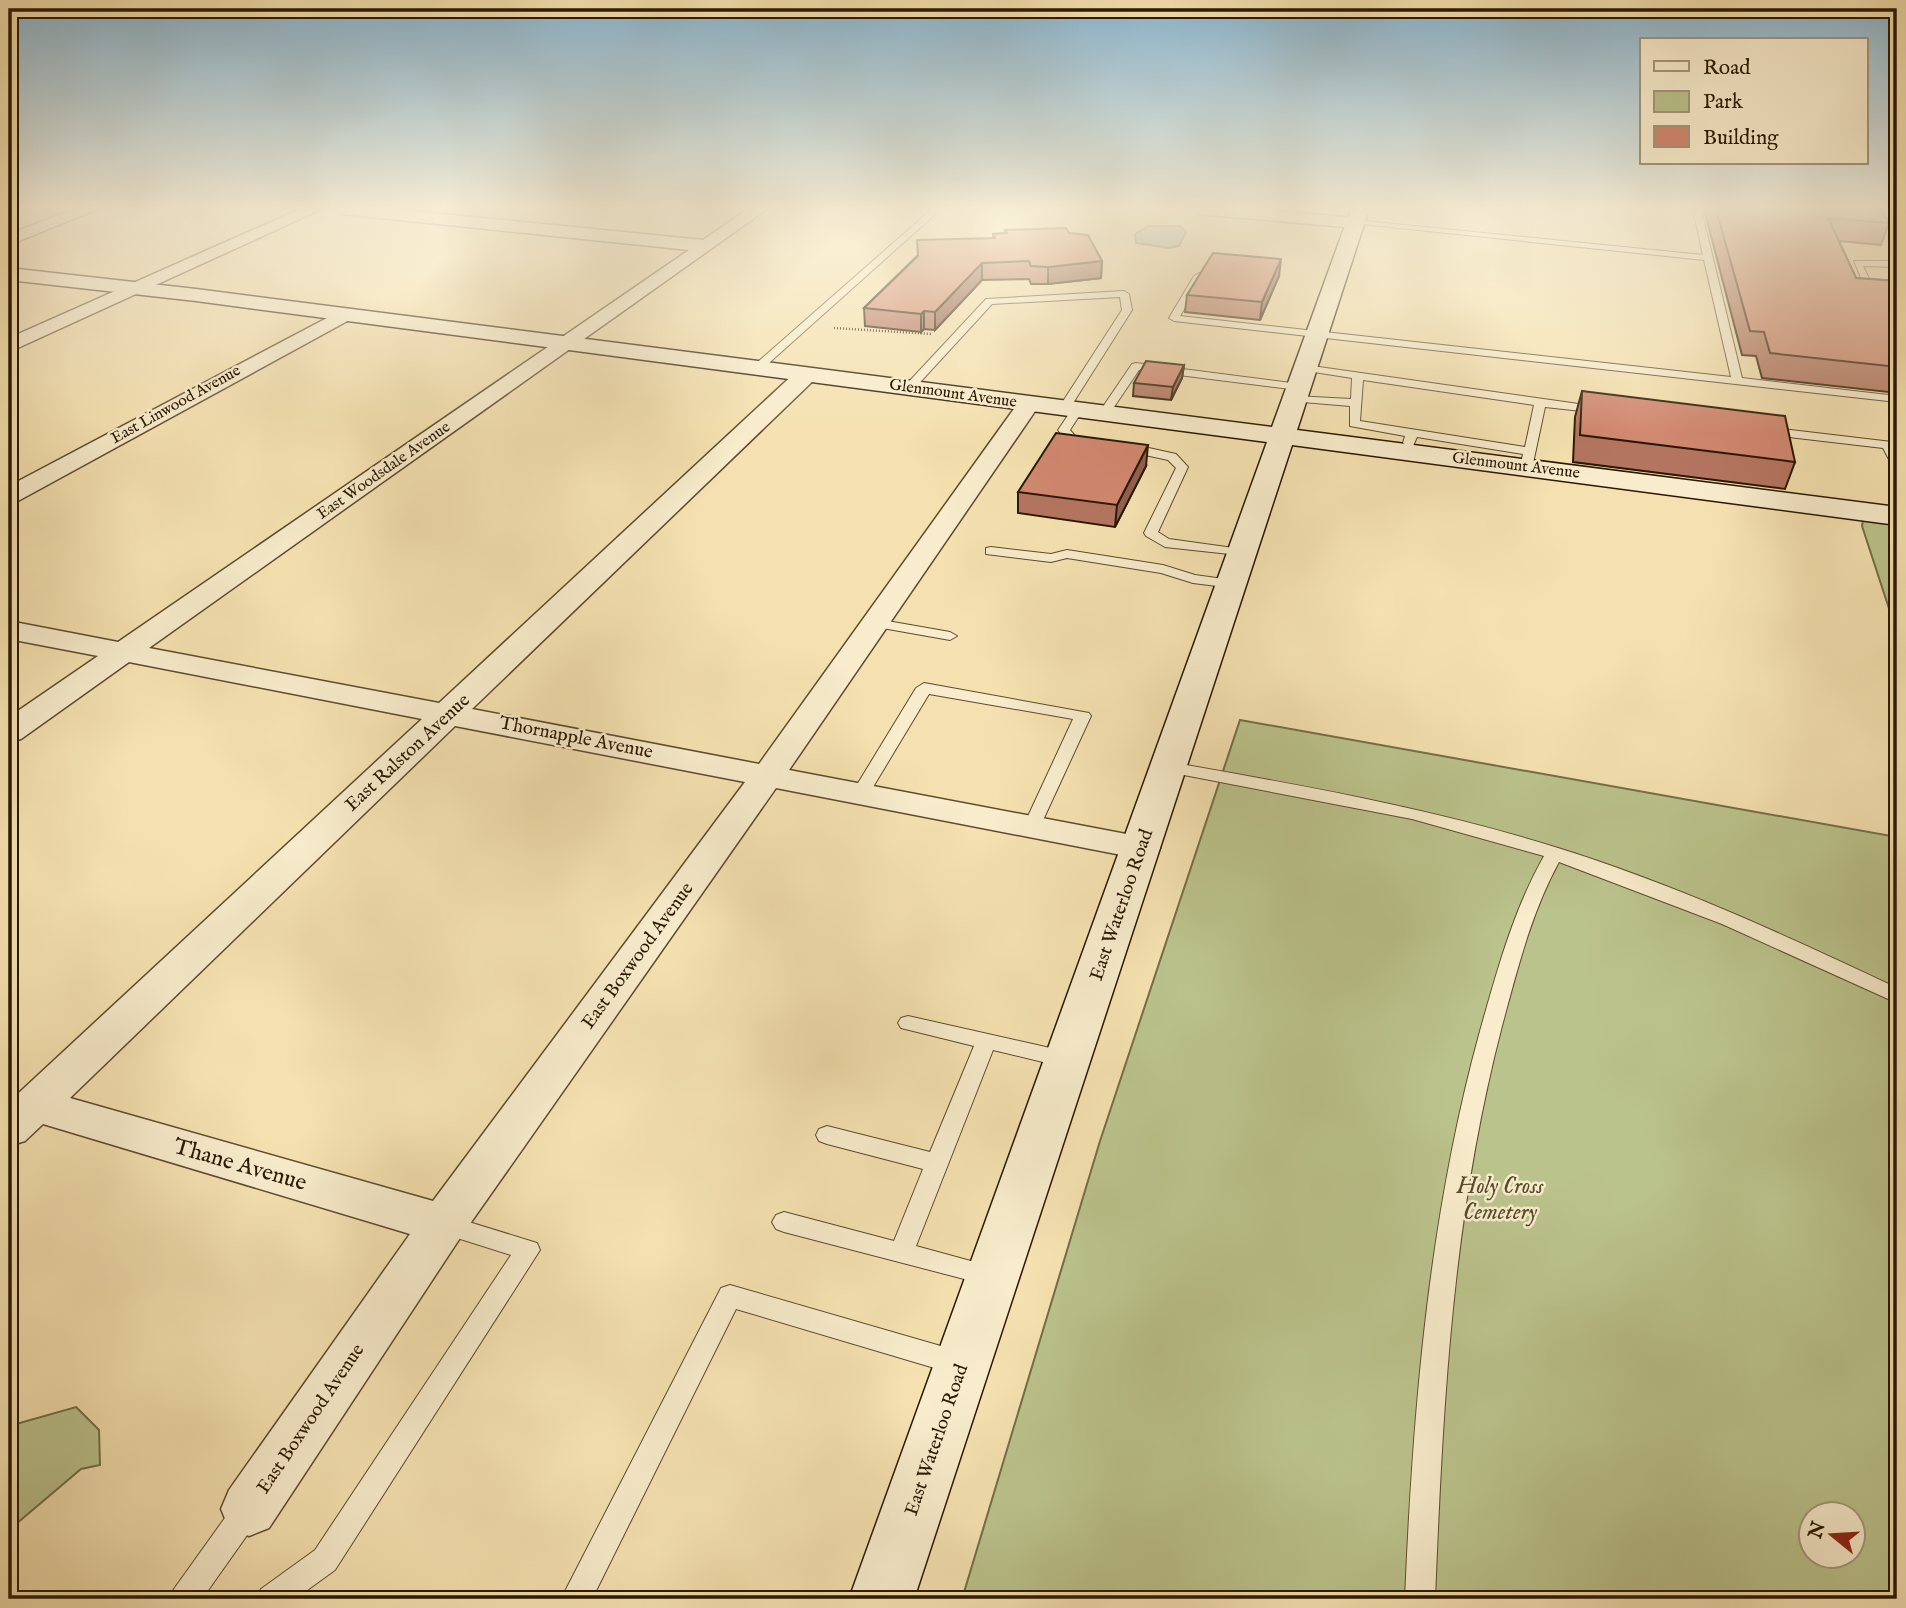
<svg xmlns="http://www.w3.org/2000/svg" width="1906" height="1608" viewBox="0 0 1906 1608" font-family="'IM FELL English',serif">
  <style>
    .green { fill: #bbc38c; stroke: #726e47; stroke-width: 2; fill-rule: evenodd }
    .water { fill: #9dbcb2; stroke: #6f7a6c; stroke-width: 2 }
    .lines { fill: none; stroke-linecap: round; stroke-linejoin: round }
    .lane-casing { stroke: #5d4a2e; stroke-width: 2 }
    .street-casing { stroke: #5d4a2e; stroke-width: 3 }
    .secondary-casing { stroke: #2a1802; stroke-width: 3 }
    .path { stroke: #2a1802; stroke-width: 2.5; stroke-dasharray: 1 2; stroke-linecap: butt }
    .lane { fill: #f8eccc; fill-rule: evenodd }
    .street { fill: #f8eccc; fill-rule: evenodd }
    .secondary { fill: #f8eccc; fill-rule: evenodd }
    .wall { fill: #b47560; stroke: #2a1802; stroke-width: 2 }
    .shaded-wall { fill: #925f4e; stroke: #2a1802; stroke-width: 2 }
    .building { fill: #d18870; stroke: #2a1802; stroke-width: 2 }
    .labels { text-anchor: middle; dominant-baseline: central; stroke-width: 5; stroke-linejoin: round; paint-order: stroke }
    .far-street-label { font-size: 16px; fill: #2a1802; stroke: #f8eccc }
    .street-label { font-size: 19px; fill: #2a1802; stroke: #f8eccc }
    .near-street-label { font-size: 23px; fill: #2a1802; stroke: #f8eccc }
    .near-park-label { font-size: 23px; font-style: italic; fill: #564b2b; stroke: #f8eccc }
  </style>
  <rect width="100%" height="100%" fill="#f5e1b0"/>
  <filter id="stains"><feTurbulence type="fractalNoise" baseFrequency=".00286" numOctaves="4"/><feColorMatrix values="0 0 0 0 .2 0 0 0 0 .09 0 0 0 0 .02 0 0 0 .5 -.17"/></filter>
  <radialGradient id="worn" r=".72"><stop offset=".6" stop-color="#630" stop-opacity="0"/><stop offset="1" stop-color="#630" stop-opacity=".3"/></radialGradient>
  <g class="green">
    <polygon points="1863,520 1897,525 1897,633 1862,526"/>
    <path d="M1240,720L1897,837V1599H962L1100,1141ZM1812,1514H1854V1556H1812Z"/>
    <polygon points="76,1407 99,1430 100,1465 81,1469 9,1530 9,1426"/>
  </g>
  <polygon class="water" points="1148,226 1180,226 1186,232 1179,246 1168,248 1136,243 1135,234"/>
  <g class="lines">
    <g class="lane-casing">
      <g id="lane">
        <polygon points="932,209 941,209 760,371 752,371 752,367"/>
        <polygon points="1693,209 1701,209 1742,378 1897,396 1897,402 1174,321 1169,318 1194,276 1199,273 1204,276 1180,316 1731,377 1704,260 1351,223 1355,220 1703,255"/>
        <polygon points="1878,209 1886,209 1897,226 1897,236 1894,235"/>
        <polygon points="1854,261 1897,261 1897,267 1863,266 1877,295 1897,297 1897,303 1870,299"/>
        <polygon points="1124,291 1129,294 1132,310 1068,411 1058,409 1122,310 1120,297 992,304 913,390 903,388 986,299"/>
        <polygon points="1136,363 1299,384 1305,387 1299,390 1139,370 1108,416 1100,416 1098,414 1132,364"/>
        <path d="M1305,365L1600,407L1606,410L1600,413L1545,407L1532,468L1526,472L1520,468L1523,454L1417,437L1413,446L1409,447L1403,443L1405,436L1350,426V406L1291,401L1289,399L1295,396L1351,399L1352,378L1301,370L1300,368ZM1363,380L1534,405L1525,447L1360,421Z"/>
        <polygon points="1073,408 1083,410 1070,430 1076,437 1092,439 1092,445 1068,443 1058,430"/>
        <polygon points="1766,427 1892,442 1897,452 1897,468 1893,467 1883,448 1762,434 1760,431"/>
        <polygon points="1126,443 1176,454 1188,467 1158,532 1169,539 1248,550 1248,556 1165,547 1146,536 1144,533 1176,468 1168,460 1122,450 1122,444"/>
        <polygon points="991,547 1051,554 1067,550 1163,565 1195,575 1238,581 1240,584 1233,588 1193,583 1161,573 1067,558 1051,562 986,554 986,548"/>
        <polygon points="876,619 950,632 957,636 950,640 871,626 871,620"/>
        <polygon points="924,683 1089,713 1091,716 1038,831 1026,831 1023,827 1073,719 929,694 867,797 855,797 852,793 916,688"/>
        <path d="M1169,762C1300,785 1431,808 1558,848C1674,884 1787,936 1897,988V1003L1722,924L1559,862C1531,913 1517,971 1502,1026C1452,1218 1443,1403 1435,1599H1405C1413,1407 1429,1216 1480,1031C1497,971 1513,911 1544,856L1412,819L1163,771L1161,767Z"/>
        <polygon points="908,1016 1068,1052 1076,1054 1079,1060 1076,1066 1068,1068 993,1050 916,1246 1000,1269 1003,1276 1000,1283 991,1286 784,1232 776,1229 772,1222 776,1215 784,1212 894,1241 923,1169 827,1144 819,1141 816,1135 819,1129 827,1126 930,1152 974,1046 901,1028 898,1023 901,1018"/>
        <polygon points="443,1214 537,1243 540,1250 335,1570 295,1599 256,1599 261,1589 315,1550 511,1255 435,1231 431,1224 435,1217"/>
        <polygon points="730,1285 958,1351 967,1355 971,1363 967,1371 958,1375 736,1309 592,1599 561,1599 721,1288"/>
        <polygon points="247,1497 257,1501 261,1511 257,1521 202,1599 169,1599 174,1589 237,1501"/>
      </g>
    </g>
    <g class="street-casing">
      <g id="street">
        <polygon points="74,209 98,209 9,245 9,234"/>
        <polygon points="300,209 322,209 9,352 9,338"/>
        <path d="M334,209H393L703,240L748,209H767L149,648L439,703L798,370H814L817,375L814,380L472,709L759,764L1021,399L1029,397L1040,404L789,770L1142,837L1155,840L1160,848L1155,856L1142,859L776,788L460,1238L269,1528L249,1536L229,1528L221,1509L229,1490L410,1234L43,1124L25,1141L9,1146V1102L422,719L129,662L21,739L9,742V717L98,656L9,639V621L118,642L689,250L342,214ZM455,726L745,782L433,1201L70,1098Z"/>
        <polygon points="1191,209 1257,209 1355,218 1364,223 1355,228 1199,214"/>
        <polygon points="344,309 351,311 354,315 351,319 18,501 9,504 9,486"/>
      </g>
    </g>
    <g class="secondary-casing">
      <polygon id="secondary" points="1351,209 1369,209 1297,430 1897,507 1897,525 1292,445 914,1599 849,1599 1267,442 196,301 9,280 9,268 196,289 1272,427"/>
    </g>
    <polyline class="path" points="834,328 932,334"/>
    <use href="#lane" class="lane"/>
    <use href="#street" class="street"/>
    <use href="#secondary" class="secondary"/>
  </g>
  <g class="wall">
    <polygon points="1704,209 1881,209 1889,223 1881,245 1839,241 1856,278 1897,281 1897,393 1762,378 1756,356 1742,355"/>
    <polygon points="1005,230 1069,233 1102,261 1101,278 1048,284 1031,284 1029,279 982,280 935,330 924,329 921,332 865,326 864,308 917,256 993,238 993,234 1005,233"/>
    <polygon points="1279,276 1260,320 1185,312 1187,295"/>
    <polygon points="1184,365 1182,378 1171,400 1133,396 1134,383"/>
    <polygon points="1582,391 1795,462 1785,489 1573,462 1575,417"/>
    <polygon points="1146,466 1115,527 1018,513 1018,492"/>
  </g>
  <g class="shaded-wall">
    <polygon points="1281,259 1279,276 1260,320 1262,302"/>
    <polygon points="1102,261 1101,278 1048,284 1048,267"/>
    <polygon points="982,263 982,280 935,330 935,312"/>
    <polygon points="924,311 924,329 921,332 921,314"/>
    <polygon points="1184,365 1182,378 1171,400 1173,387"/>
    <polygon points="1148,445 1146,466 1115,527 1117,505"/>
  </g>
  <g class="building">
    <polygon points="1716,209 1881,209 1889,223 1828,218 1856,278 1897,281 1897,367 1770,353 1764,332 1750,331"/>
    <polygon points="1066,228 1069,233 1088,235 1102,261 1048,267 1031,266 1029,261 982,263 935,312 924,311 921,314 864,308 918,256 917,240 995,238 993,234 1007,233 1005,230"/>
    <polygon points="1213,253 1281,259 1262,302 1187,295"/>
    <polygon points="1146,361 1184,365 1173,387 1134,383"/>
    <polygon points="1582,391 1785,416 1795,462 1580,435"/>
    <polygon points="1056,433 1148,445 1117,505 1018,492"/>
  </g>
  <linearGradient id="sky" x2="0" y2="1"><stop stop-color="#8ab7d2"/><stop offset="0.48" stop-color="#faf2db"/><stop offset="1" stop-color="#faf2db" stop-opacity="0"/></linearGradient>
  <rect width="1906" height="434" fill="url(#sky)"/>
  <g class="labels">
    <g class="far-street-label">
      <text transform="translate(953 394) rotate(8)">Glenmount Avenue</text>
      <text transform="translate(176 405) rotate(-29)">East Linwood Avenue</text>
      <text transform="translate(1516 466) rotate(7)">Glenmount Avenue</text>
      <text transform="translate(384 471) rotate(-35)">East Woodsdale Avenue</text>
    </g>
    <g class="street-label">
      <text transform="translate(576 738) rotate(11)">Thornapple Avenue</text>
      <text transform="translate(408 753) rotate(-43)">East Ralston Avenue</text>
      <text transform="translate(1122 905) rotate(-71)">East Waterloo Road</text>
      <text transform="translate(638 956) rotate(-54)">East Boxwood Avenue</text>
      <text transform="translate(311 1419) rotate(-56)">East Boxwood Avenue</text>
      <text transform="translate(937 1440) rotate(-71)">East Waterloo Road</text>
    </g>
    <g class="near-street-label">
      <text transform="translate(240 1165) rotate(16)">Thane Avenue</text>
    </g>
    <g class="near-park-label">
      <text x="1500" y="1186">Holy Cross<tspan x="1500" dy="26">Cemetery</tspan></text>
    </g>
  </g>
  <rect width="1906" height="1608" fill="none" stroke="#f5e1b0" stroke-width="35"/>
  <rect x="10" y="10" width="1885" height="1587" fill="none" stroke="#2a1802" stroke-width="3.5"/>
  <rect x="18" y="18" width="1871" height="1573" fill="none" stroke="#2a1802" stroke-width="2"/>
  <rect x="1640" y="38" width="228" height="126" fill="#f8eccc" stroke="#a6977b" stroke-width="2"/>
  <rect x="1654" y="61" width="35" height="10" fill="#f8eccc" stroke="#a6977b" stroke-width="2"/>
  <text x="1703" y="74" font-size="21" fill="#2a1802">Road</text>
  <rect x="1654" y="91" width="35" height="21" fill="#bbc38c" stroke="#a6977b" stroke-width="2"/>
  <text x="1703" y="108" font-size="21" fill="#2a1802">Park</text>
  <rect x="1654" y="126" width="35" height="21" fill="#d18870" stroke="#a6977b" stroke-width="2"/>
  <text x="1703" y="144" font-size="21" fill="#2a1802">Building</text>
  <g transform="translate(1832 1535) rotate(288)"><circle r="33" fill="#f8eccc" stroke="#a6977b" stroke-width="2"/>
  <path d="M0-5L12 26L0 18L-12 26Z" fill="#8f2418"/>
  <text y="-10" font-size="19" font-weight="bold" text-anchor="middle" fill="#2a1802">N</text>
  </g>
  <rect width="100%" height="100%" filter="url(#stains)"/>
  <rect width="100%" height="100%" fill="url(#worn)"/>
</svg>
